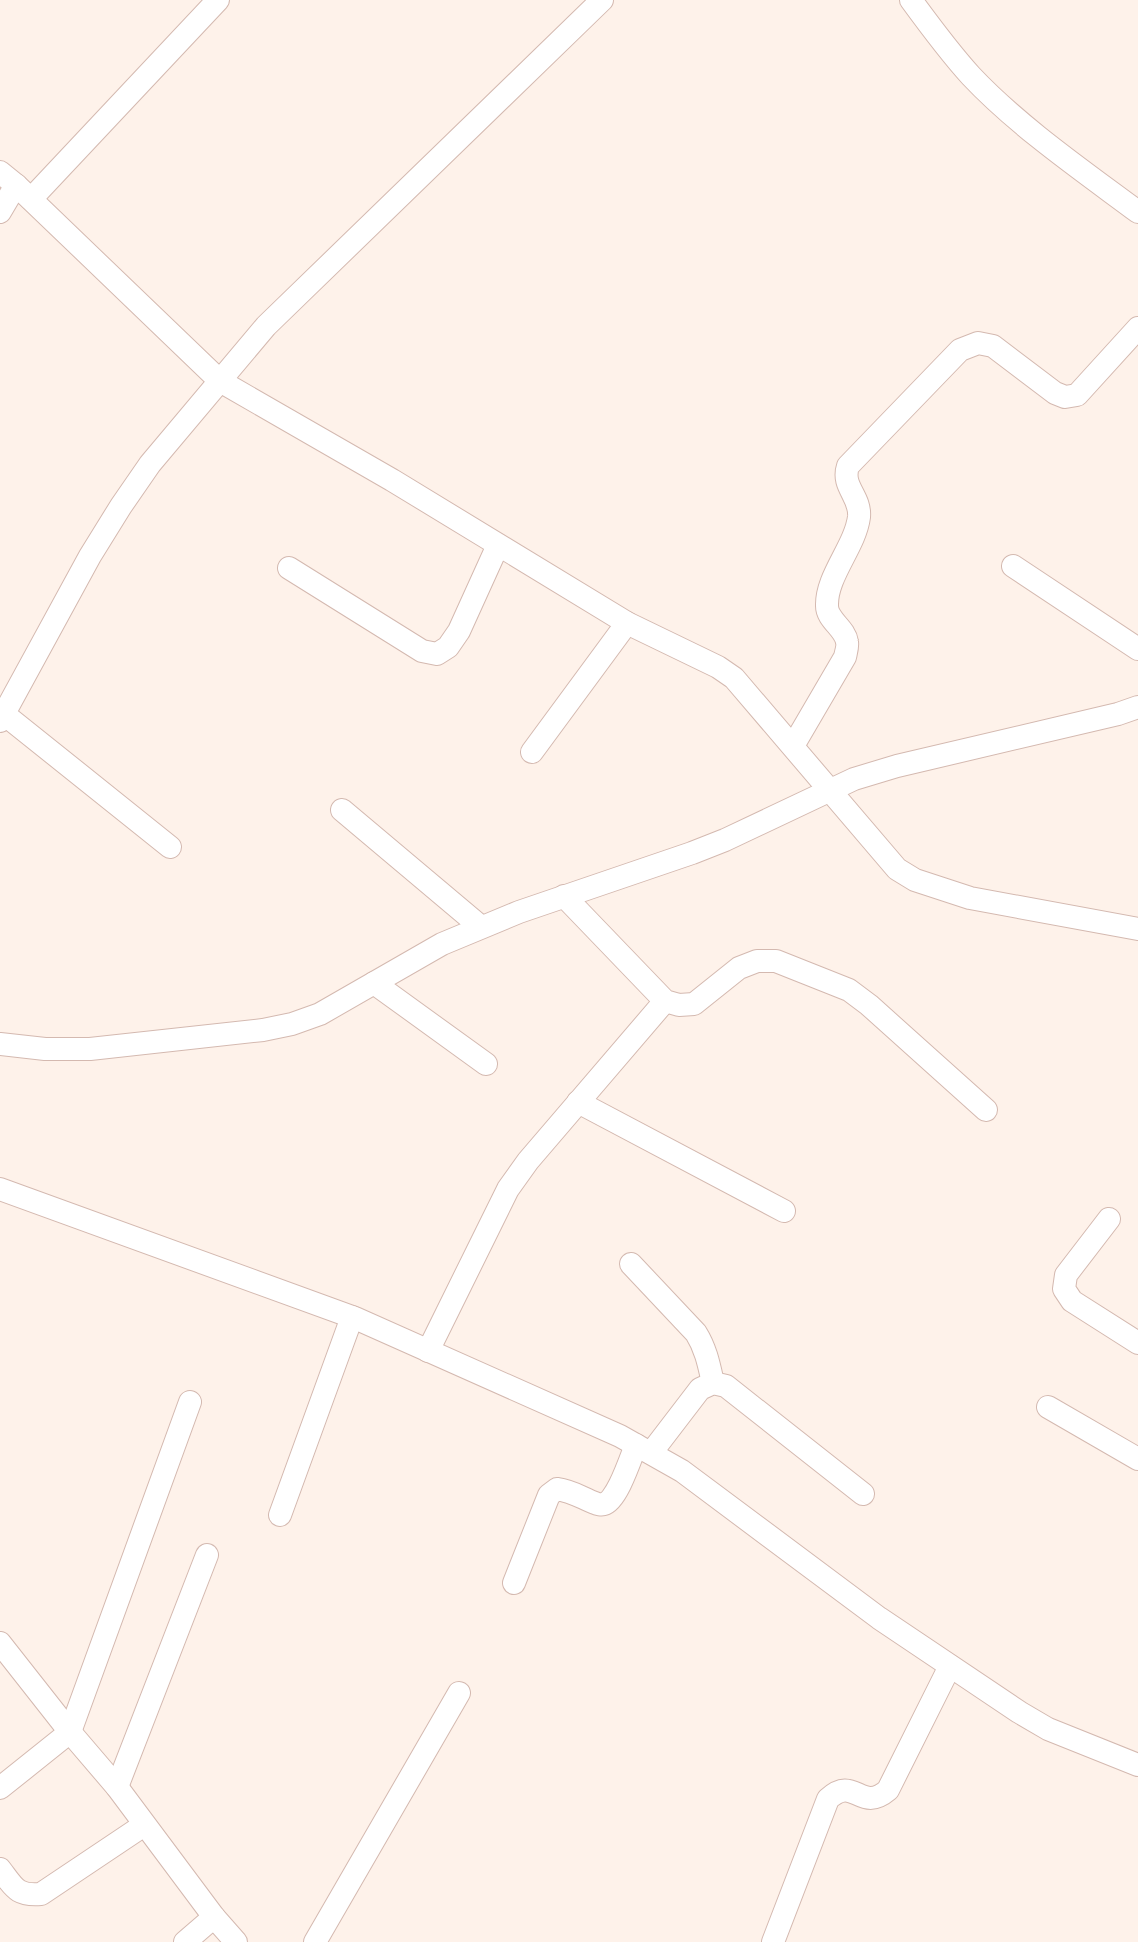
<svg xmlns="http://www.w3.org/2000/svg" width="1138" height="1942" viewBox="0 0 1138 1942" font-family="Cabin,sans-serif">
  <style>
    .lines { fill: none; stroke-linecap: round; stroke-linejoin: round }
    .minor-casing { stroke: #d4b9b0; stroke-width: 24 }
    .minor { stroke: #fff; stroke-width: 22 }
  </style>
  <rect width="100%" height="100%" fill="#fef2ea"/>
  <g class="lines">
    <g class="minor-casing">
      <g id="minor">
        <path d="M911,0C930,26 949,52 971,76C1018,126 1083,171 1138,212"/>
        <polyline points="0,172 16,185 220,381 392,480 627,623 718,667 734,678 897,869 915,880 970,898 1138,929"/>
        <polyline points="31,199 218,0"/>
        <polyline points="0,212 16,185"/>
        <polyline points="1013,566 1138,649"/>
        <polyline points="289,568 422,651 437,654 448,647 459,631 498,545"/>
        <polyline points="4,714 170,847"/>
        <polyline points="0,721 90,556 121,506 150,464 266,326 602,0"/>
        <path d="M793,746L845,657C846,652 848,646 847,642C845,628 827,620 827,606C826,576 855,547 859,517C861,496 841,487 848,466L960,350L978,343L993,346L1055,393L1065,397L1077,395L1138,328"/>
        <polyline points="532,752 627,623"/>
        <polyline points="342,810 481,927"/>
        <polyline points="564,896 665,1001 679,1005 694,1004 739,968 757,961 776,961 849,990 869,1005 986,1110"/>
        <polyline points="374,983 486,1064"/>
        <polyline points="0,1044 45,1049 90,1049 263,1030 292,1024 320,1014 442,944 519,912 692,853 725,840 854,779 897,766 1118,714 1138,707"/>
        <polyline points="578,1102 784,1211"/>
        <polyline points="0,1189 355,1318 620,1436 682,1471 879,1618 1019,1712 1048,1729 1138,1765"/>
        <polyline points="1109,1219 1066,1275 1064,1289 1072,1301 1138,1343"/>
        <path d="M631,1264L696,1333C706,1349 709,1365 713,1383"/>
        <polyline points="428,1351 508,1189 528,1161 665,1001"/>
        <polyline points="1048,1407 1138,1459"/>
        <polyline points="651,1453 700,1389 713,1383 726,1386 863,1494"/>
        <polyline points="280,1515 352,1317"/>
        <path d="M514,1583L549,1495L557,1489C572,1491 582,1498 595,1503C597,1504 602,1505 604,1504C617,1501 631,1457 636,1445"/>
        <polyline points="0,1643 70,1732 117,1787 214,1917 236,1942"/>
        <polyline points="117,1787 207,1555"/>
        <polyline points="0,1788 70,1732 190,1402"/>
        <path d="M0,1869C14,1887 16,1896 41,1894L144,1825"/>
        <polyline points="185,1942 214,1917"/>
        <polyline points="315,1942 459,1693"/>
        <path d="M773,1942L828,1799C855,1774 860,1814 888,1790L950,1666"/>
      </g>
    </g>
    <use href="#minor" class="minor"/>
  </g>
</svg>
